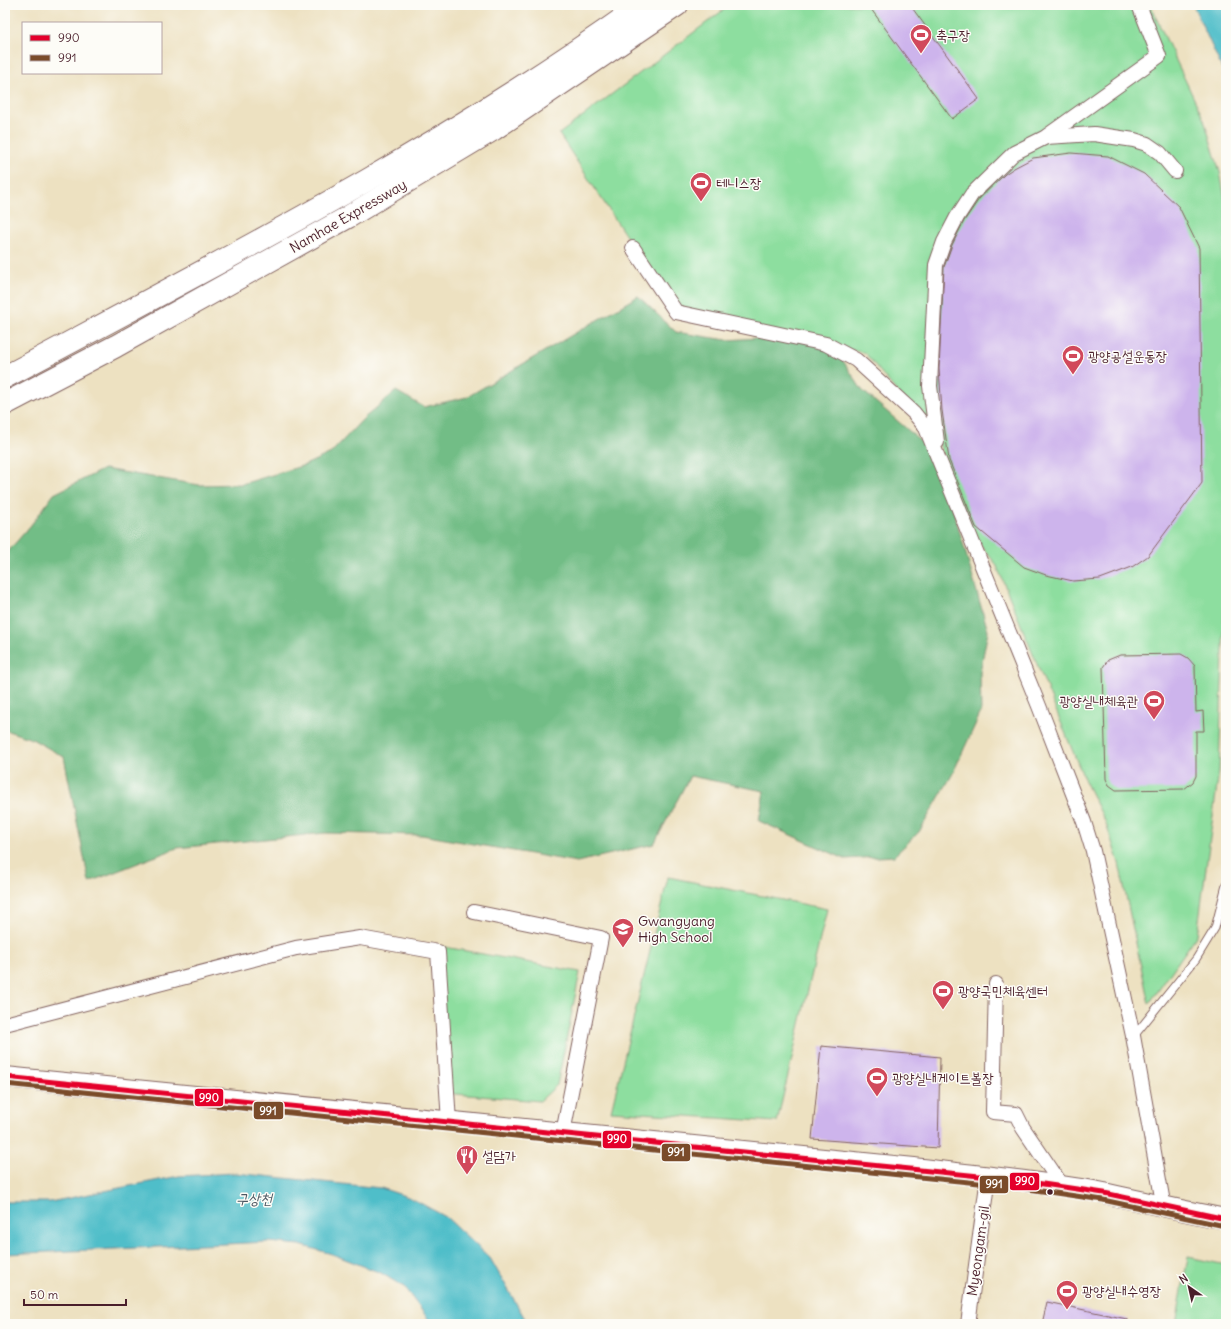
<svg xmlns="http://www.w3.org/2000/svg" width="1231" height="1329" viewBox="0 0 1231 1329" font-family="Delius,'Poor Story',sans-serif">
  <style>
    .green { fill: #8dde9f; stroke: #6c7e65 }
    .forest { fill: #72bd86; stroke: #5e6e58 }
    .water { fill: #50bec9; stroke: #4d6e7a }
    .building { fill: #cdb4ec }
    .lines { fill: none; stroke-linecap: round; stroke-linejoin: round }
    .lane-casing { stroke: #836360; stroke-width: 9 }
    .street-casing { stroke: #836360; stroke-width: 16 }
    .secondary-casing { stroke: #836360; stroke-width: 22 }
    .highway-casing { stroke: #836360; stroke-width: 24 }
    .lane { stroke: #fff; stroke-width: 7 }
    .street { stroke: #fff; stroke-width: 14 }
    .secondary { stroke: #fff; stroke-width: 20 }
    .highway { stroke: #fff; stroke-width: 22 }
    .bus-1-casing { stroke: #fdfcf7; stroke-width: 8 }
    .bus-2-casing { stroke: #fdfcf7; stroke-width: 8 }
    .bus-1 { stroke: #e4002b; stroke-width: 5 }
    .bus-2 { stroke: #7a4b2a; stroke-width: 5 }
    .bus-dot { fill: #4a1f2b; stroke: #fdfcf7; stroke-width: 1.5 }
    .labels { text-anchor: middle; dominant-baseline: central; stroke-width: 3; stroke-linejoin: round; paint-order: stroke }
    .poi-label { font-size: 14px; fill: #4a1f2b; stroke: #fdfcf7; text-anchor: start }
    .street-label { font-size: 14px; fill: #4a1f2b; stroke: #fdfcf7 }
    .water-label { font-size: 15px; font-style: italic; fill: #4c5762; stroke: #fdfcf7 }
    .line-badge { stroke: #fdfcf7; stroke-width: 1.5 }
    .badge-label { font-size: 11px; text-anchor: middle; font-weight: bold; fill: #fff }
  </style>
  <rect width="100%" height="100%" fill="#fdfcf7"/>
  <filter id="ink" filterUnits="userSpaceOnUse"><feTurbulence type="fractalNoise" baseFrequency=".025" numOctaves="2"/><feDisplacementMap in="SourceGraphic" scale="8" xChannelSelector="R" yChannelSelector="G"/><feConvolveMatrix kernelMatrix="1 2 1 2 8 2 1 2 1" color-interpolation-filters="sRGB"/></filter>
  <filter id="wash" filterUnits="userSpaceOnUse"><feTurbulence type="fractalNoise" baseFrequency=".012" numOctaves="4" result="noise"/><feDisplacementMap in="SourceGraphic" scale="16" xChannelSelector="R" yChannelSelector="G"/><feGaussianBlur stdDeviation="0.9" result="paint"/><feColorMatrix in="noise" values="0 0 0 0 0 0 0 0 0 0 0 0 0 0 0 0 0 1.4 0 .05"/><feComposite in="paint" operator="in"/></filter>
  <g filter="url(#wash)">
    <rect width="100%" height="100%" fill="#ede1c1"/>
    <g class="green">
      <polygon points="730,5 1150,5 1204,120 1220,172 1226,205 1226,559 1219,771 1197,935 1149,1004 1119,863 1105,821 1085,781 996,564 965,526 939,443 865,353 676,312 559,134"/>
      <polygon points="668,877 827,909 777,1122 611,1111"/>
      <polygon points="434,945 580,972 557,1085 540,1101 443,1093"/>
      <polygon points="1188,1257 1226,1265 1226,1306 1223,1324 1176,1324"/>
    </g>
    <polygon class="forest" points="638,296 676,332 727,340 788,336 836,350 862,390 938,456 988,631 980,672 981,712 952,775 919,832 894,856 845,859 759,821 764,791 690,776 654,844 577,862 422,835 325,833 177,848 89,882 64,757 32,739 5,730 5,555 31,525 54,494 104,469 199,485 242,484 305,465 331,453 363,419 396,391 424,407 467,397"/>
    <g class="water">
      <polygon points="1193,5 1226,5 1226,77"/>
      <polygon points="235,1173 381,1188 411,1198 446,1217 490,1258 528,1324 432,1324 404,1287 381,1273 332,1254 300,1245 268,1242 5,1254 5,1202 50,1202 179,1176"/>
    </g>
    <g id="blocks">
      <g class="building">
        <polygon points="868,5 910,5 979,99 952,119"/>
        <polygon points="1071,153 1108,156 1144,174 1179,207 1199,248 1202,483 1148,556 1132,567 1100,579 1073,581 1046,575 1024,567 976,527 949,460 942,410 939,369 944,267 952,245 964,221 979,199 1005,174 1014,168 1033,158"/>
        <polygon points="1181,654 1188,658 1195,666 1196,712 1203,711 1204,731 1196,731 1196,776 1193,782 1184,789 1116,790 1109,785 1106,779 1103,667 1108,660 1120,655"/>
        <polygon points="821,1046 940,1057 938,1148 812,1139"/>
        <polygon points="1047,1302 1127,1319 1126,1324 1042,1324"/>
      </g>
    </g>
  </g>
  <g filter="url(#ink)">
    <use href="#blocks" fill-opacity="0" stroke="#836360" stroke-width="1"/>
    <g class="lines">
      <g class="lane-casing">
        <polyline id="lane" points="1134,1036 1196,959 1215,928 1226,885"/>
      </g>
      <g class="street-casing">
        <g id="street">
          <polyline points="1047,136 1159,56 1139,5"/>
          <polyline points="633,248 676,312 826,344 856,360 914,413 926,428 1039,706 1084,822 1093,851 1133,1036 1164,1208"/>
          <polyline points="937,442 930,386 936,265 944,242 957,217 972,194 1014,153 1046,137 1094,134 1134,140 1147,144 1160,153 1175,171"/>
          <polyline points="474,912 601,938 563,1133"/>
          <polyline points="996,984 993,1112 1016,1114 1023,1128 1063,1187"/>
          <polyline points="5,1024 296,948 360,938 438,952 449,1122"/>
          <polyline points="968,1324 988,1177"/>
        </g>
      </g>
      <g class="secondary-casing">
        <path id="secondary" d="M5,1077L914,1168C977,1176 1041,1181 1104,1193C1145,1202 1185,1212 1226,1219"/>
      </g>
      <g class="highway-casing">
        <g id="highway">
          <path d="M5,377C222,261 442,149 642,5"/>
          <polyline points="5,404 116,346 348,217 494,129 677,5"/>
        </g>
      </g>
      <use href="#lane" class="lane"/>
      <use href="#street" class="street"/>
      <use href="#secondary" class="secondary"/>
      <use href="#highway" class="highway"/>
      <g class="bus-1-casing">
        <polyline id="bus-1" points="5,1077 1009,1179 1104,1193 1226,1219"/>
      </g>
      <g class="bus-2-casing">
        <polyline id="bus-2" points="5,1084 1008,1186 1103,1200 1225,1226"/>
      </g>
      <use href="#bus-1" class="bus-1"/>
      <use href="#bus-2" class="bus-2"/>
    </g>
  </g>
  <defs>
    <g id="stadium-pin" transform="scale(1.15)"><path d="M0 17L-7.5 6A9.5 9.5 0 1 1 7.5 6Z" fill="#d1495b" stroke="#fdfcf7"/><path d="M0-5a6.5 5 0 1 0 0 10a6.5 5 0 1 0 0-10ZM-3.5-1.8h7v3.6h-7Z" fill="#fff"/></g>
    <g id="school-pin" transform="scale(1.15)"><path d="M0 17L-7.5 6A9.5 9.5 0 1 1 7.5 6Z" fill="#d1495b" stroke="#fdfcf7"/><path d="M0-5L7-2L0 1L-7-2ZM-4 1L0 2.5L4 1V4Q0 6-4 4Z" fill="#fff"/></g>
    <g id="restaurant-pin" transform="scale(1.15)"><path d="M0 17L-7.5 6A9.5 9.5 0 1 1 7.5 6Z" fill="#d1495b" stroke="#fdfcf7"/><path d="M-5-6h1v4h1v-4h1v4h1v-4h1v5L-1.5 .5V6h-2V.5L-5-1ZM5-6V6H3V1.5H1.5Q1.5-4 5-6Z" fill="#fff"/></g>
  </defs>
  <g fill-rule="evenodd">
    <use href="#stadium-pin" x="921" y="35"/>
    <use href="#stadium-pin" x="701" y="183"/>
    <use href="#stadium-pin" x="1073" y="356"/>
    <use href="#stadium-pin" x="1154" y="701"/>
    <use href="#school-pin" x="623" y="929"/>
    <use href="#stadium-pin" x="943" y="991"/>
    <use href="#stadium-pin" x="877" y="1078"/>
    <use href="#restaurant-pin" x="467" y="1156"/>
    <use href="#stadium-pin" x="1067" y="1291"/>
  </g>
  <circle class="bus-dot" cx="1050" cy="1192" r="3.5"/>
  <g class="labels">
    <g class="poi-label">
      <text x="936" y="35">축구장</text>
      <text x="716" y="183">테니스장</text>
      <text x="1088" y="356">광양공설운동장</text>
      <text x="1138" y="701" text-anchor="end">광양실내체육관</text>
      <text x="638" y="921">Gwangyang<tspan x="638" dy="16">High School</tspan></text>
      <text x="958" y="991">광양국민체육센터</text>
      <text x="892" y="1078">광양실내게이트볼장</text>
      <text x="482" y="1156">설담가</text>
      <text x="1082" y="1291">광양실내수영장</text>
    </g>
    <g class="street-label">
      <text transform="translate(348 216) rotate(-30)">Namhae Expressway</text>
      <text transform="translate(978 1251) rotate(-82)">Myeongam-gil</text>
    </g>
    <g class="water-label">
      <text x="254" y="1198">구상천</text>
    </g>
  </g>
  <g class="line-badge">
    <rect x="194" y="1088" width="30" height="19" rx="4" fill="#e4002b"/>
    <rect x="253" y="1101" width="31" height="19" rx="4" fill="#7a4b2a"/>
    <rect x="602" y="1130" width="30" height="19" rx="4" fill="#e4002b"/>
    <rect x="661" y="1143" width="30" height="19" rx="4" fill="#7a4b2a"/>
    <rect x="1009" y="1172" width="31" height="19" rx="4" fill="#e4002b"/>
    <rect x="979" y="1175" width="30" height="19" rx="4" fill="#7a4b2a"/>
  </g>
  <g class="badge-label">
    <text x="209" y="1102">990</text>
    <text x="268" y="1115">991</text>
    <text x="617" y="1143">990</text>
    <text x="676" y="1156">991</text>
    <text x="1025" y="1185">990</text>
    <text x="994" y="1188">991</text>
  </g>
  <rect width="1231" height="1329" fill="none" stroke="#fdfcf7" stroke-width="20"/>
  <rect x="22" y="22" width="140" height="52" fill="#fdfcf7" stroke="#b5a4a5"/>
  <rect x="30" y="35" width="20" height="6" fill="#e4002b" stroke="#b5a4a5"/>
  <text x="58" y="42" font-size="12" fill="#4a1f2b">990</text>
  <rect x="30" y="55" width="20" height="6" fill="#7a4b2a" stroke="#b5a4a5"/>
  <text x="58" y="62" font-size="12" fill="#4a1f2b">991</text>
  <g transform="translate(1189 1287) rotate(326)" stroke="#fdfcf7" stroke-width="3" paint-order="stroke">
  <path d="M0-3L7 15L0 10L-7 15Z" fill="#4a1f2b"/>
  <text y="-6" font-size="11" font-weight="bold" text-anchor="middle" fill="#4a1f2b">N</text>
  </g>
  <path d="M24 1299v6h102v-6" fill="none" stroke="#4a1f2b" stroke-width="2"/>
  <text x="30" y="1299" font-size="12" fill="#4a1f2b" stroke="#fdfcf7" stroke-width="3" paint-order="stroke">50 m</text>
</svg>
